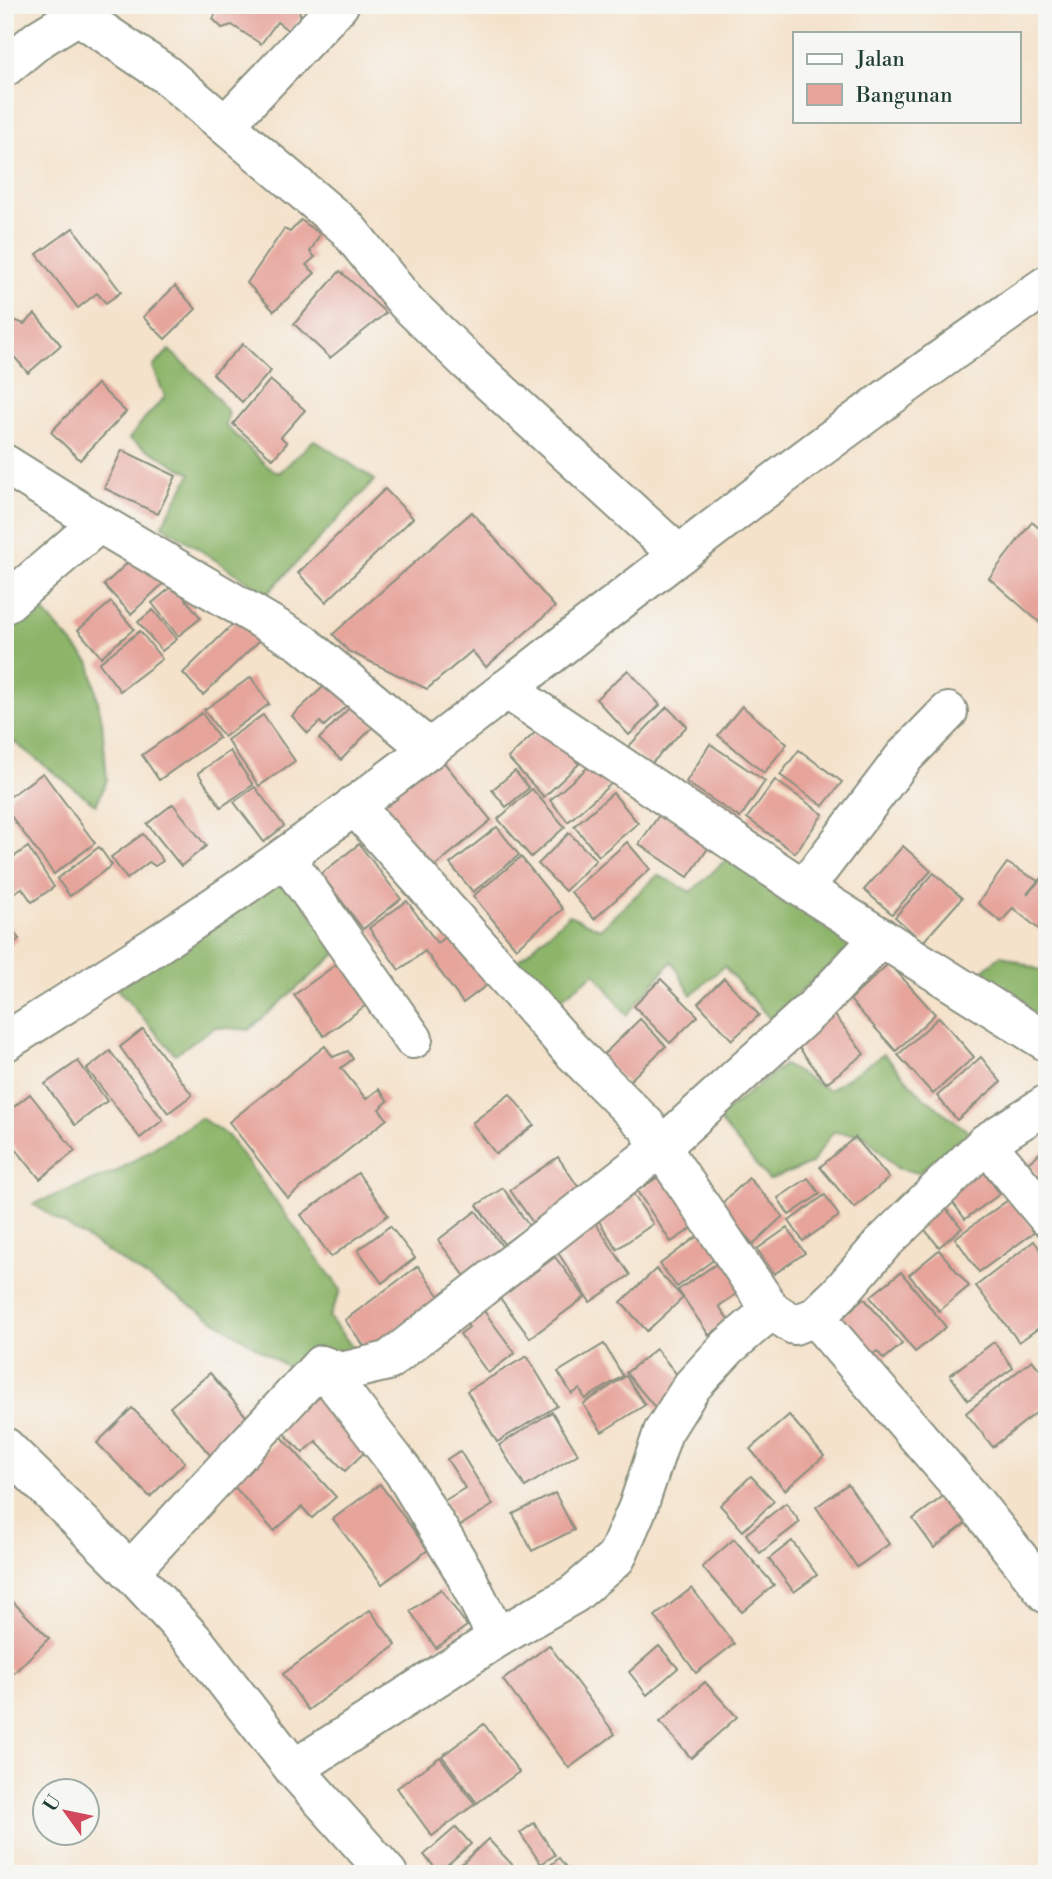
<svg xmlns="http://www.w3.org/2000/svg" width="1052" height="1879" viewBox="0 0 1052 1879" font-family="'Libre Bodoni',serif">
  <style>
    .forest { fill: #8db56b; stroke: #567950; stroke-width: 2 }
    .building { fill: #e6a49b }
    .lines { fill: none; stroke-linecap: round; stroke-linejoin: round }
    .minor-casing { stroke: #8a9080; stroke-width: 42 }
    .minor { stroke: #fff; stroke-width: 38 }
  </style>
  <rect width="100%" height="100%" fill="#f6f6f2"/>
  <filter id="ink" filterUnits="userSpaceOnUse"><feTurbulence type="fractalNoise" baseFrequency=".0143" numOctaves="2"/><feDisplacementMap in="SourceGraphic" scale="14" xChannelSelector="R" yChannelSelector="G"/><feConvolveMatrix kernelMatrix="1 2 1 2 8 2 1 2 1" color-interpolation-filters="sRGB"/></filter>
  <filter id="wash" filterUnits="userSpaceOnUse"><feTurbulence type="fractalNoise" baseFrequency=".00686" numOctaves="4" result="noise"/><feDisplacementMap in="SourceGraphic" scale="28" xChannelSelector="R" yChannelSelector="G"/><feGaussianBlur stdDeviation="1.57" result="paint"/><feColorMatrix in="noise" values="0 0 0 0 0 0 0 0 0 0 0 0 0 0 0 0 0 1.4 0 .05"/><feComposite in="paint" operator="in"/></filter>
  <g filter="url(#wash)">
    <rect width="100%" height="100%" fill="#f4e2cb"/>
    <g class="forest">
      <polygon points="169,350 204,382 229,413 225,425 267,466 279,473 314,440 375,480 267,594 162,525 191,474 129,439 145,418 165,397 153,367"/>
      <polygon points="32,599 90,663 102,721 107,780 96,805 5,735 5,630"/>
      <polygon points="731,855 857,941 770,1019 724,966 691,995 672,961 627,1015 595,973 549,1008 519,960 569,915 600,929 658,875 691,892"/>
      <polygon points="285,876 337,953 249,1030 215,1027 175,1054 117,989"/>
      <polygon points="1001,955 1047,973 1047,1015 1013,1008 977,976"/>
      <polygon points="884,1054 921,1095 969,1132 918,1173 897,1168 864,1135 833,1132 811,1164 769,1180 717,1118 784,1065 829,1090"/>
      <polygon points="201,1118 228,1136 341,1290 329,1317 357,1353 313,1348 292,1370 33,1204 117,1171"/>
    </g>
    <g id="blocks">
      <g class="building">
        <polygon points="220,5 298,5 301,18 289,31 277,22 261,44 232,25 222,28 213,19"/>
        <polygon points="301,220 320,234 310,252 315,257 306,265 315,273 274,311 247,283 284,229 290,232"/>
        <polygon points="73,228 121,292 106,303 97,293 78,308 37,254"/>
        <polygon points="340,271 386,313 330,358 294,324"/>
        <polygon points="175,286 196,309 165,339 143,317"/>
        <polygon points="35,314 61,345 28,373 5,346 5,328 14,320 24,324"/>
        <polygon points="243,344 271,371 242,402 213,374"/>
        <polygon points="270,380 305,410 281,437 287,443 273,459 233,424"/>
        <polygon points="97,384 126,412 80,460 51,432"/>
        <polygon points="122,450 176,476 158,514 104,488"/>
        <polygon points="385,489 413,518 326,602 298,573"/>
        <polygon points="472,512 555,607 486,667 472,651 427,689 348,651 333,634"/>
        <polygon points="1032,522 1047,535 1047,629 989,578"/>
        <polygon points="140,551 167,580 131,614 104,585"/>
        <polygon points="174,585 201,618 178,636 152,603"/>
        <polygon points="111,602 134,629 101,657 78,630"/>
        <polygon points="153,610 177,639 162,651 138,622"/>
        <polygon points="239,618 260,640 203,695 183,673"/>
        <polygon points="140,631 162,659 120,691 99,663"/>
        <polygon points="628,670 660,705 629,735 596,699"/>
        <polygon points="336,675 357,696 324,726 320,722 308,733 292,716"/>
        <polygon points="251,677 269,704 224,737 204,710"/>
        <polygon points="353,704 375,725 341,760 319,739"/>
        <polygon points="742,706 787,744 764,773 718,735"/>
        <polygon points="667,707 687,726 649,766 628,747"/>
        <polygon points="202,713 219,738 159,780 142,755"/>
        <polygon points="263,715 295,761 259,786 227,740"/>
        <polygon points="543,725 579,764 544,797 508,758"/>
        <polygon points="710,744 765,781 740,818 686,782"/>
        <polygon points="799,750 842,782 823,806 780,775"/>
        <polygon points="230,751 253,785 221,807 198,773"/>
        <polygon points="438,755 491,820 430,870 377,805"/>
        <polygon points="593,763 611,784 568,822 550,800"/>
        <polygon points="515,771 529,788 506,807 492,790"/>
        <polygon points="43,773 95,843 54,874 5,808 5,800"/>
        <polygon points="775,780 823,814 795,853 747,818"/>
        <polygon points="255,787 284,826 264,842 234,802"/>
        <polygon points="532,789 565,827 531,857 498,819"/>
        <polygon points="613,793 638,823 599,856 574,826"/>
        <polygon points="173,804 206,846 181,866 147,824"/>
        <polygon points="662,811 711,844 688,877 639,844"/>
        <polygon points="497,827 519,855 473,892 450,864"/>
        <polygon points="569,833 596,860 565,891 538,864"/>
        <polygon points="143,834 163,861 155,866 149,862 127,879 111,857"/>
        <polygon points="627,842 650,869 594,919 571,892"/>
        <polygon points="359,844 401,899 363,929 321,874"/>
        <polygon points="903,846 931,871 892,914 864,890"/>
        <polygon points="28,847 54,887 32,902 22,888 10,895 5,889 5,863"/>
        <polygon points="99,847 112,865 70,896 57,879"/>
        <polygon points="521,857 563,909 516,948 473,896"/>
        <polygon points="1007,863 1038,881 1027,894 1047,873 1047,936 1013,908 1001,922 978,903"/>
        <polygon points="934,873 962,898 923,942 895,917"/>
        <polygon points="407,901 437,943 453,931 491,982 463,1003 425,951 399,970 369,928"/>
        <polygon points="5,921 19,939 5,949"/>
        <polygon points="348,956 377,997 324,1036 294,995"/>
        <polygon points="889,963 935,1014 896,1051 850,1000"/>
        <polygon points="724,978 759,1015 732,1040 698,1003"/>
        <polygon points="661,979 698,1016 670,1043 634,1006"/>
        <polygon points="831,1010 864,1054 826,1083 793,1040"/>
        <polygon points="939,1017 974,1057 933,1094 898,1055"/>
        <polygon points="640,1019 666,1046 627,1083 601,1057"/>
        <polygon points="143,1029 192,1095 168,1113 120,1047"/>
        <polygon points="325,1046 333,1057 348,1051 353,1059 341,1068 366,1099 379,1089 388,1101 379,1109 387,1119 288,1198 229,1122"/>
        <polygon points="110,1051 163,1120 140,1138 87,1069"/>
        <polygon points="981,1057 1001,1082 957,1120 937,1096"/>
        <polygon points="78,1061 107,1101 75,1125 45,1084"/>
        <polygon points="30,1094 75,1151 40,1179 5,1136 5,1101 11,1109"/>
        <polygon points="510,1094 534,1125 496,1154 472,1123"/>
        <polygon points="855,1137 889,1178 854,1208 820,1167"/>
        <polygon points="1047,1147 1047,1186 1028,1163"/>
        <polygon points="558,1157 583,1194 536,1227 510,1190"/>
        <polygon points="977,1163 1000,1194 965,1219 943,1189"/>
        <polygon points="669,1170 703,1221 671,1242 637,1191"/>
        <polygon points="358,1173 388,1215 331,1257 301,1215"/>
        <polygon points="749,1178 783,1216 753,1244 719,1206"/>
        <polygon points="808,1178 820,1194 789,1215 778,1198"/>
        <polygon points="503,1188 529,1226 504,1244 477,1205"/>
        <polygon points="633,1194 653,1224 617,1249 597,1218"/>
        <polygon points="825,1195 839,1216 803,1241 789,1221"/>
        <polygon points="1011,1198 1035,1232 979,1272 955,1238"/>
        <polygon points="938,1199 962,1228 939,1247 915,1218"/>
        <polygon points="476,1211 507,1253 473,1287 438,1240"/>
        <polygon points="592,1218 630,1275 590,1302 553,1245"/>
        <polygon points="390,1226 415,1258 382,1283 358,1250"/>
        <polygon points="787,1228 805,1253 774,1274 757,1249"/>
        <polygon points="703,1232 720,1255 677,1287 660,1264"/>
        <polygon points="1034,1241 1047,1258 1047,1322 1019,1342 976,1286"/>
        <polygon points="939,1250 969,1286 939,1311 909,1275"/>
        <polygon points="555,1257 585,1297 530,1338 500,1298"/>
        <polygon points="725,1258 745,1288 719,1306 729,1321 709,1335 678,1290"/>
        <polygon points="418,1266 446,1305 373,1358 345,1320"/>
        <polygon points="656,1269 683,1298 647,1331 621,1302"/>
        <polygon points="901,1272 946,1327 915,1352 870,1297"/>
        <polygon points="864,1298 902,1344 884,1359 877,1351 865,1360 834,1322"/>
        <polygon points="478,1303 515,1353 488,1373 460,1334 469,1327 461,1316"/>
        <polygon points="994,1342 1013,1368 968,1400 950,1375"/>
        <polygon points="604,1344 623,1376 585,1399 580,1389 572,1394 558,1372"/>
        <polygon points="656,1349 688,1388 659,1412 626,1373"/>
        <polygon points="527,1356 557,1406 497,1442 467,1391"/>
        <polygon points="1032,1360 1047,1378 1047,1404 993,1447 966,1413"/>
        <polygon points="210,1373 255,1427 215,1461 170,1407"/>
        <polygon points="626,1376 645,1405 602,1432 583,1404"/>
        <polygon points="314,1386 372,1445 345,1471 316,1441 303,1453 275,1424"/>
        <polygon points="132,1408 185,1462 150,1497 97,1443"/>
        <polygon points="552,1412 578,1454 525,1487 499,1445"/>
        <polygon points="789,1415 824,1456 785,1490 750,1449"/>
        <polygon points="282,1437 336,1497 312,1518 302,1507 274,1531 231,1483"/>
        <polygon points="460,1451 493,1505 458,1527 444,1501 465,1488 447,1459"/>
        <polygon points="751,1476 774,1501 743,1531 720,1505"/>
        <polygon points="380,1484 428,1550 382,1584 333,1519"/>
        <polygon points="848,1484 889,1544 857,1567 816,1507"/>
        <polygon points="949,1492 970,1520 934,1548 913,1519"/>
        <polygon points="555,1493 574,1530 532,1551 513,1514"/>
        <polygon points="786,1503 800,1522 760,1553 746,1534"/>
        <polygon points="734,1539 774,1585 742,1612 702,1567"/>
        <polygon points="792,1541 817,1575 794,1592 769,1559"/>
        <polygon points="692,1588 734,1644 696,1673 655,1616"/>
        <polygon points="441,1589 467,1626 436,1648 410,1611"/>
        <polygon points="5,1594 49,1638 14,1673 5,1664"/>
        <polygon points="370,1610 396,1645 308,1710 283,1674"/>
        <polygon points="549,1645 615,1734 569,1768 503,1680"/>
        <polygon points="659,1646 678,1668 647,1695 629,1672"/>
        <polygon points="705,1682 737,1717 691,1758 660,1722"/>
        <polygon points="484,1724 519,1772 477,1803 442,1756"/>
        <polygon points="440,1757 475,1804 432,1836 397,1788"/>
        <polygon points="534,1823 555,1855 541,1864 520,1833"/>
        <polygon points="456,1827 471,1844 439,1872 424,1855"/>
        <polygon points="488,1839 521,1874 451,1874"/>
        <polygon points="559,1858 571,1874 540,1874"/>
      </g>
    </g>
  </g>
  <g filter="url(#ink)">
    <use href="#blocks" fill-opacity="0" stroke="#8a9080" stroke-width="2"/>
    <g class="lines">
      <g class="minor-casing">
        <g id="minor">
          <polyline points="5,67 39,39 78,15 165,74 347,228 406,302 467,361 679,555"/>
          <polyline points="226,124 339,5"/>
          <polyline points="5,464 99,523 302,643 428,748"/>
          <polyline points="5,604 99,523"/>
          <polyline points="506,689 804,889 1047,1042"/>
          <polyline points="354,805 571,1050 646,1125 771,1310 794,1325 815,1317 839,1294 883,1243 986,1143 1047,1104"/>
          <polyline points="285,857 413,1039"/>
          <polyline points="804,889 904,757 948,712"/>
          <path d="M5,1042C100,982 195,922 286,856C426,755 560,646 697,541C811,453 928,367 1047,285"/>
          <polyline points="986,1143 1047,1217"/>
          <polyline points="815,1317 976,1504 1047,1594"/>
          <polyline points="321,1365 403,1471 463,1570 497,1638"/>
          <polyline points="5,1447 130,1571 196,1643 294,1769 388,1874"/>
          <polyline points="130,1571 321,1365 341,1372 388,1361 661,1147 818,1004 881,937"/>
          <polyline points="294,1769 497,1638 574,1594 616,1558 638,1507 663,1432 692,1386 728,1347 771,1310"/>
        </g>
      </g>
      <use href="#minor" class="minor"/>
    </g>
  </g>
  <rect width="1052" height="1879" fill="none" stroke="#f6f6f2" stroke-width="28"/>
  <rect x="793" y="32" width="228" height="91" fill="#f6f6f2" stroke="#a0aca6" stroke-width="2"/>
  <rect x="807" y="54" width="35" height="10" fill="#ffffff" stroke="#a0aca6" stroke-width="2"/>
  <text x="856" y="66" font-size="21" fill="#1f3d34">Jalan</text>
  <rect x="807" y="84" width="35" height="21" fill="#e6a49b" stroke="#a0aca6" stroke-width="2"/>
  <text x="856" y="102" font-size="21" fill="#1f3d34">Bangunan</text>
  <g transform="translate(66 1812) rotate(303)"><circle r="33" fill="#f6f6f2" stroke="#a0aca6" stroke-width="2"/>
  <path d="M0-5L12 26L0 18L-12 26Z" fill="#d1495b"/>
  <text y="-10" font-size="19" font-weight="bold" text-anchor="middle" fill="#1f3d34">U</text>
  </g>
</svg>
